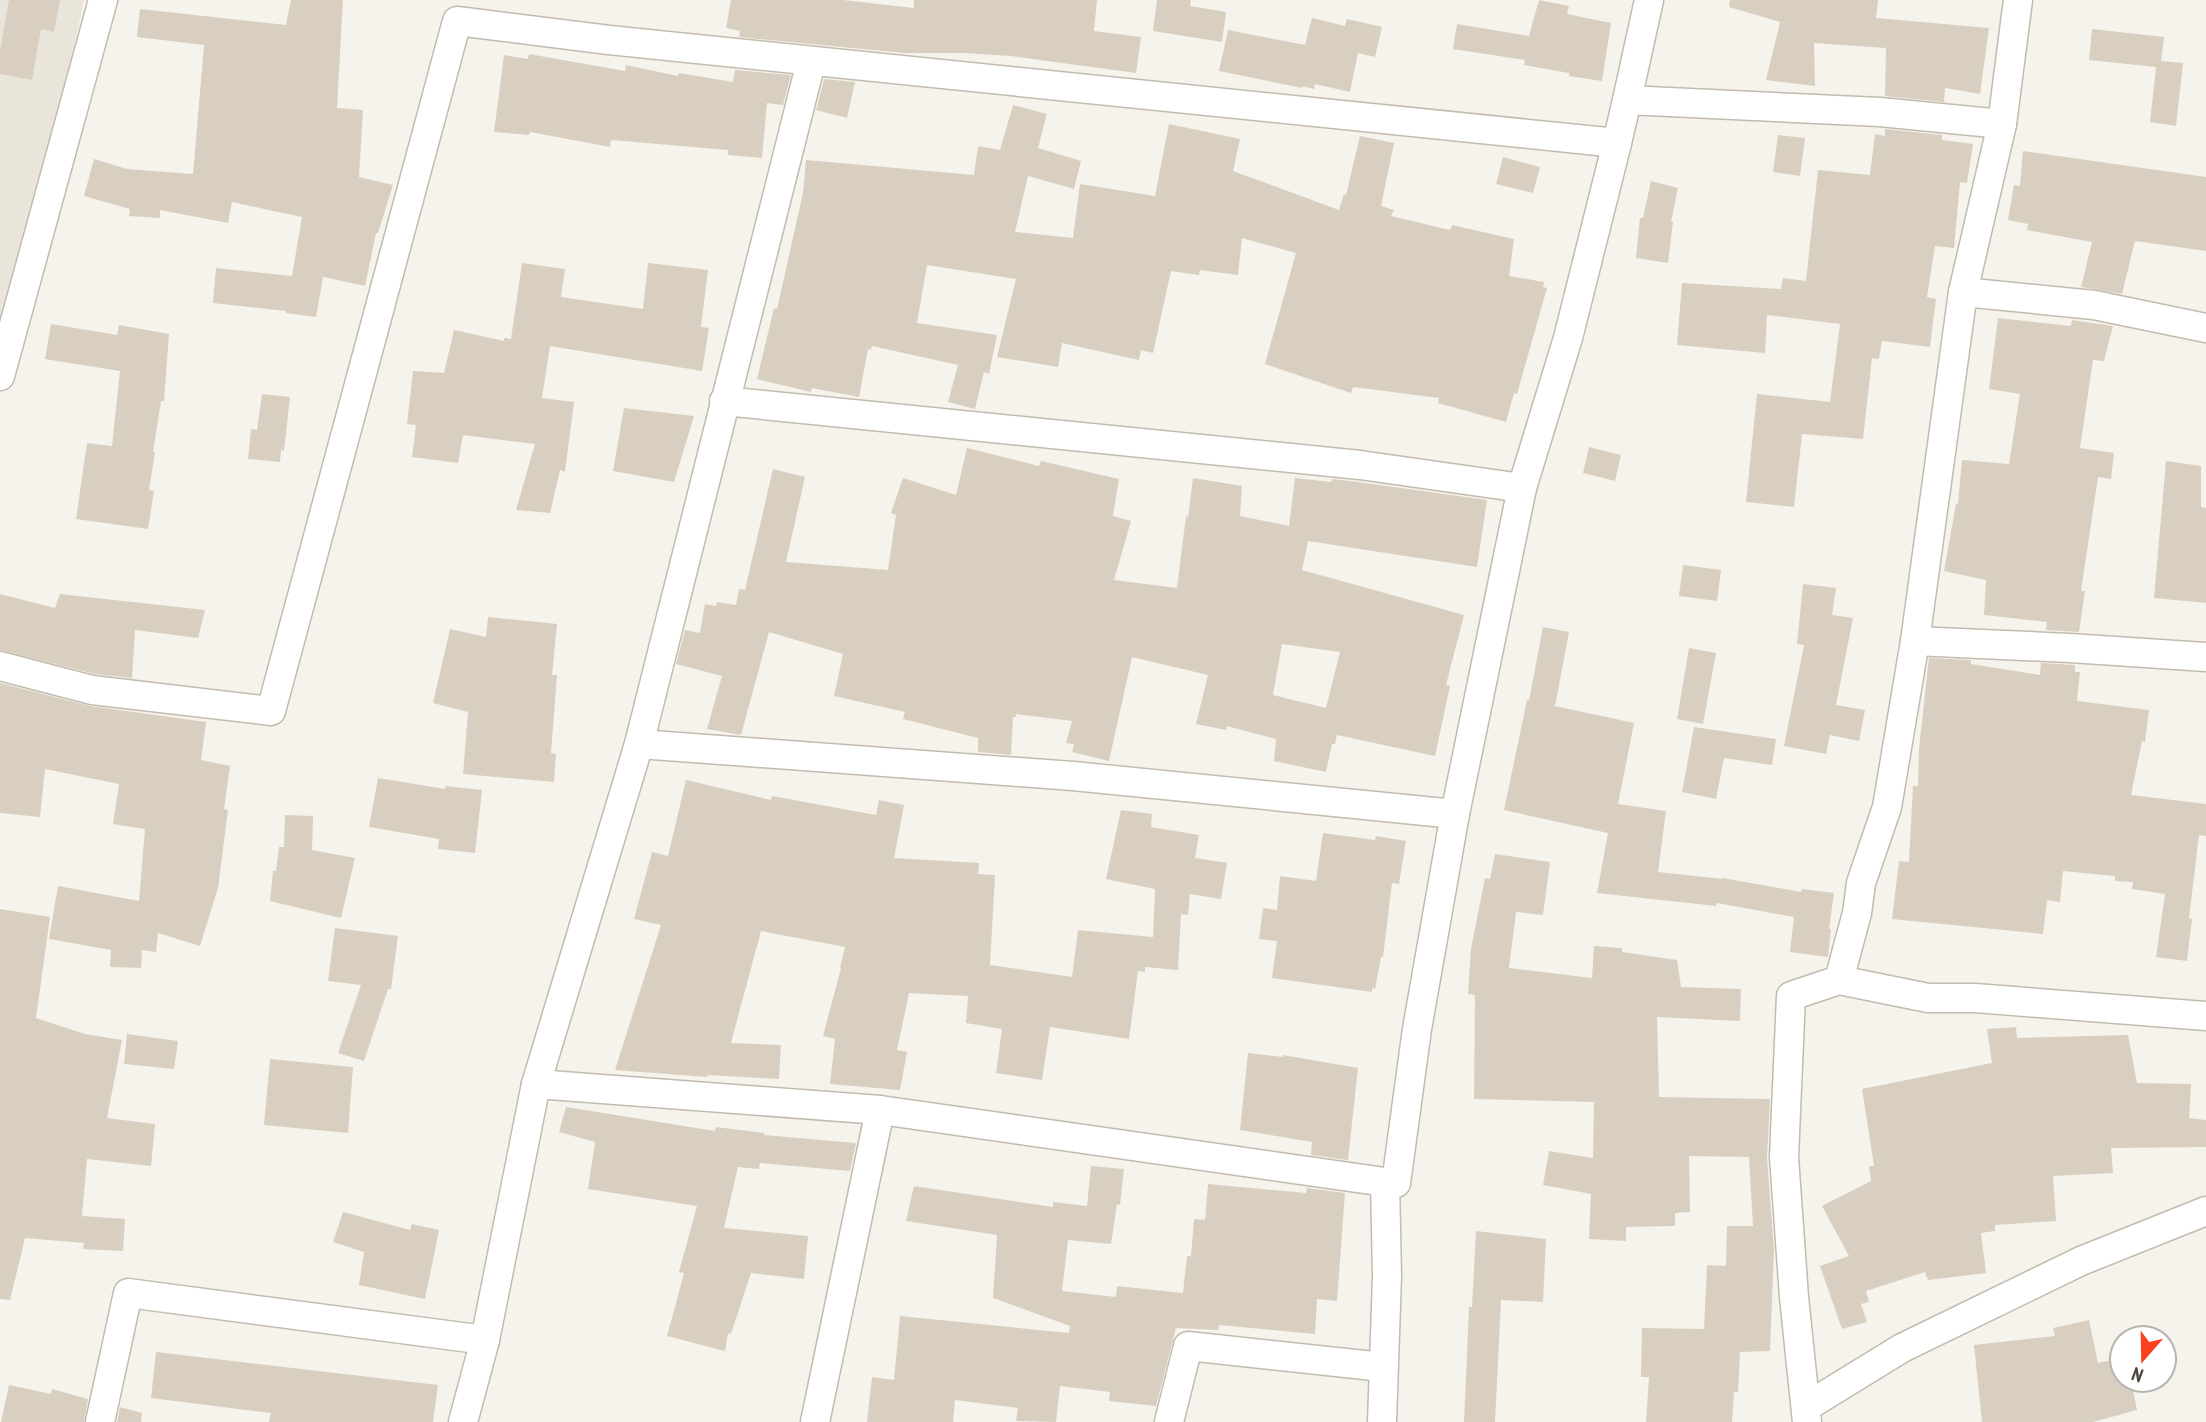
<svg xmlns="http://www.w3.org/2000/svg" width="2206" height="1422" viewBox="0 0 2206 1422" font-family="'PT Sans Narrow',sans-serif">
  <style>
    .residential { fill: #eae5da }
    .building { fill: #d8cfc1; fill-rule: evenodd }
    .lines { fill: none; stroke-linecap: round; stroke-linejoin: round }
    .street-casing { stroke: #c2bbae; stroke-width: 31 }
    .street { stroke: #fff; stroke-width: 28 }
  </style>
  <rect width="100%" height="100%" fill="#f6f3ec"/>
  <polygon class="residential" points="0,0 84,0 23,282 0,366"/>
  <g class="building">
    <polygon points="9,0 60,0 54,32 41,29 32,80 0,74 0,51"/>
    <polygon points="291,0 343,0 337,108 363,110 359,177 393,185 378,233 376,233 365,286 323,277 316,317 286,313 286,311 213,303 216,268 292,276 302,217 232,202 228,223 160,210 160,218 129,216 130,209 84,196 94,159 127,169 193,174 204,45 137,37 140,9 286,25"/>
    <polygon points="731,0 843,0 914,8 914,0 1097,0 1094,31 1141,37 1136,73 1011,56 964,53 904,53 739,37 740,31 726,28"/>
    <polygon points="1157,0 1191,0 1190,6 1226,12 1222,42 1153,31"/>
    <polygon points="1539,0 1569,6 1567,14 1611,23 1602,81 1569,76 1569,73 1524,65 1525,60 1453,49 1457,24 1529,36"/>
    <polygon points="1730,0 1878,0 1876,18 1989,28 1980,94 1945,88 1944,102 1885,96 1886,48 1814,43 1815,86 1766,80 1780,22 1729,7"/>
    <polygon points="1312,18 1345,26 1347,19 1382,27 1375,57 1358,53 1350,92 1315,84 1314,89 1302,86 1302,88 1219,71 1228,30 1305,45"/>
    <polygon points="2092,29 2164,37 2161,61 2183,63 2176,126 2150,122 2156,67 2089,60"/>
    <polygon points="529,54 625,71 626,65 678,76 679,73 733,82 735,70 791,75 783,105 767,103 762,158 728,155 728,150 611,140 610,147 530,132 529,135 494,132 504,55 528,59"/>
    <polygon points="824,79 855,82 847,118 816,110"/>
    <polygon points="1013,105 1047,114 1038,148 1081,161 1074,189 1028,176 1015,232 1073,238 1080,184 1155,196 1169,124 1240,139 1233,171 1339,210 1344,194 1346,195 1360,136 1394,143 1381,206 1394,210 1391,216 1450,230 1452,225 1514,239 1509,276 1544,282 1543,287 1547,288 1517,394 1514,393 1506,422 1438,403 1439,398 1353,387 1351,393 1265,364 1296,253 1242,238 1238,275 1200,270 1199,275 1171,271 1153,353 1141,350 1139,360 1062,343 1058,367 997,357 1016,279 927,265 917,323 997,335 989,374 984,372 975,409 948,402 958,365 872,346 871,350 868,349 859,397 812,388 811,392 757,379 774,308 777,309 803,193 806,160 974,175 978,146 1000,150"/>
    <polygon points="1885,129 1942,135 1942,140 1973,144 1967,183 1960,182 1954,248 1935,246 1927,297 1936,299 1930,347 1882,341 1879,359 1872,358 1863,439 1802,434 1794,507 1746,502 1757,394 1830,402 1840,324 1767,315 1765,353 1677,345 1682,283 1781,289 1783,278 1806,281 1818,170 1870,175 1875,134 1885,136"/>
    <polygon points="1778,135 1805,138 1800,176 1773,172"/>
    <polygon points="2023,151 2206,177 2206,251 2135,241 2122,294 2081,287 2092,242 2027,230 2028,224 2008,220 2014,185 2020,186"/>
    <polygon points="1503,157 1540,167 1533,193 1496,184"/>
    <polygon points="1651,181 1678,188 1671,222 1673,222 1668,263 1636,258 1640,218 1643,218"/>
    <polygon points="522,263 565,269 561,297 643,309 648,263 708,270 701,327 709,328 702,371 550,346 542,398 574,402 565,472 560,470 550,513 516,510 535,444 463,435 458,463 412,457 416,425 407,424 413,371 444,373 454,330 504,341 504,338 511,339"/>
    <polygon points="1998,318 2071,326 2072,320 2113,326 2104,361 2093,360 2080,448 2114,453 2111,479 2098,477 2081,591 2085,591 2079,632 2046,630 2047,622 1984,615 1986,580 1944,571 1956,504 1958,504 1962,460 2009,464 2020,394 1989,389"/>
    <polygon points="51,324 117,335 119,325 169,334 164,401 161,401 153,452 155,453 149,490 154,491 148,529 76,519 87,443 112,446 120,371 45,359"/>
    <polygon points="262,394 290,397 284,451 281,450 280,462 248,459 251,429 257,430"/>
    <polygon points="624,408 694,416 674,482 613,471"/>
    <polygon points="1589,447 1621,455 1615,481 1583,473"/>
    <path d="M967,448L1039,466L1041,461L1119,479L1113,516L1131,521L1114,580L1177,588L1186,516L1188,517L1193,478L1242,486L1240,516L1289,526L1295,478L1331,482L1332,479L1358,482L1487,500L1477,567L1308,541L1302,570L1464,615L1446,685L1450,686L1435,756L1337,735L1335,744H1332L1326,772L1274,761L1276,739L1227,726L1226,730L1196,724L1208,675L1132,657L1109,761L1072,752L1074,744L1066,743L1072,721L1016,714V717H1013L1011,755L978,752V738L903,719L905,712L834,696L843,654L769,632L741,735L707,729L722,676L676,664L685,630L700,633L705,604L716,606L717,602L736,605L739,589L745,590L773,469L805,477L786,562L888,570L896,515L891,513L903,478L956,495ZM1282,644L1340,652L1326,708L1273,695Z"/>
    <polygon points="2166,461 2201,466 2201,507 2206,508 2206,603 2154,598"/>
    <polygon points="1683,565 1721,570 1717,601 1679,596"/>
    <polygon points="1803,584 1836,588 1832,615 1853,618 1836,705 1865,710 1859,741 1830,735 1826,754 1784,746 1804,645 1797,644"/>
    <polygon points="0,594 55,608 60,594 205,610 198,638 135,630 132,678 95,674 0,650"/>
    <polygon points="488,617 557,624 552,675 557,675 551,753 556,754 554,782 463,774 468,712 433,703 450,629 486,637"/>
    <polygon points="1543,627 1569,632 1555,706 1634,723 1618,804 1666,811 1658,872 1723,879 1723,878 1801,892 1802,889 1834,893 1829,929 1831,929 1828,957 1790,952 1794,917 1717,903 1716,906 1597,893 1608,833 1504,810 1527,700 1529,700"/>
    <polygon points="1689,648 1716,653 1703,724 1677,719"/>
    <polygon points="1929,658 1971,660 1971,664 2040,675 2041,663 2075,665 2075,672 2080,672 2077,701 2149,710 2145,742 2142,741 2131,795 2206,804 2206,836 2199,835 2189,918 2192,919 2187,961 2156,957 2165,894 2132,889 2133,882 2115,881 2115,876 2063,871 2060,902 2047,900 2043,934 1892,919 1899,861 1909,862 1913,786 1918,786 1919,749"/>
    <polygon points="0,683 90,706 206,722 201,760 230,766 224,809 228,810 218,888 200,946 158,933 156,952 142,950 141,968 110,967 111,950 49,939 58,886 139,901 145,829 113,824 119,784 45,769 40,817 0,813"/>
    <polygon points="1694,727 1776,739 1772,765 1724,758 1716,799 1682,792"/>
    <polygon points="378,778 445,789 445,786 482,790 475,853 438,849 439,839 369,827"/>
    <polygon points="686,780 771,800 772,796 876,815 879,800 904,805 894,858 979,863 978,874 995,875 990,965 1072,977 1078,930 1153,937 1155,889 1106,879 1121,810 1152,814 1151,827 1199,835 1195,858 1227,863 1221,899 1190,894 1188,915 1181,914 1178,970 1145,967 1145,972 1138,971 1129,1039 1050,1027 1042,1080 996,1073 1002,1029 966,1023 968,996 909,993 897,1050 907,1052 900,1090 830,1084 835,1039 823,1036 841,968 840,968 845,947 761,931 731,1043 781,1045 779,1079 708,1075 707,1077 615,1070 661,925 634,919 652,852 668,856"/>
    <polygon points="285,815 313,816 312,850 355,858 341,918 270,901 273,871 276,871 279,847 284,847"/>
    <polygon points="1323,833 1375,840 1376,836 1406,841 1399,884 1392,883 1383,957 1381,957 1375,989 1372,988 1372,992 1272,978 1277,941 1259,939 1263,908 1277,910 1280,876 1316,881"/>
    <polygon points="1495,854 1550,862 1543,915 1516,912 1509,968 1592,978 1594,946 1622,948 1622,952 1677,960 1681,987 1741,989 1740,1021 1657,1017 1659,1097 1770,1099 1767,1158 1774,1250 1770,1351 1740,1352 1738,1392 1734,1392 1732,1422 1646,1422 1649,1377 1641,1377 1642,1328 1704,1329 1707,1265 1726,1266 1727,1226 1753,1226 1749,1157 1689,1156 1690,1212 1675,1213 1675,1226 1626,1227 1626,1241 1589,1239 1591,1194 1543,1185 1549,1151 1593,1158 1594,1102 1474,1099 1475,995 1468,994 1471,949 1485,878 1490,879"/>
    <polygon points="0,909 50,917 36,1018 85,1034 122,1040 107,1118 155,1124 151,1166 87,1159 82,1216 125,1219 123,1251 83,1249 84,1243 25,1238 10,1300 0,1299"/>
    <polygon points="335,928 398,936 391,989 388,989 364,1061 338,1053 361,985 328,981"/>
    <polygon points="2016,1027 2017,1038 2128,1035 2137,1083 2191,1084 2189,1118 2206,1120 2206,1147 2111,1148 2113,1173 2053,1176 2056,1221 1995,1225 1995,1231 1981,1233 1986,1273 1928,1280 1925,1272 1866,1291 1869,1302 1861,1304 1867,1322 1842,1329 1820,1266 1849,1256 1822,1206 1871,1181 1869,1166 1874,1166 1862,1089 1992,1063 1987,1029"/>
    <polygon points="127,1034 178,1041 174,1069 124,1064"/>
    <polygon points="1248,1053 1283,1057 1283,1055 1358,1068 1348,1160 1311,1155 1312,1142 1240,1130"/>
    <polygon points="270,1059 353,1067 348,1133 264,1125"/>
    <polygon points="566,1107 715,1131 716,1127 764,1133 764,1135 856,1143 850,1171 760,1163 759,1169 738,1167 724,1228 808,1236 804,1279 751,1273 731,1334 728,1333 725,1351 667,1336 684,1273 679,1272 697,1206 588,1189 595,1142 559,1132"/>
    <polygon points="1091,1166 1124,1169 1120,1205 1117,1204 1111,1244 1068,1240 1062,1291 1116,1297 1117,1286 1183,1293 1187,1256 1191,1256 1194,1219 1205,1220 1208,1184 1306,1193 1307,1188 1345,1193 1337,1301 1317,1299 1315,1334 1219,1325 1218,1330 1176,1328 1156,1406 1109,1401 1110,1392 1060,1386 1056,1422 1016,1421 1018,1408 955,1400 953,1422 867,1422 872,1377 894,1380 900,1316 1069,1333 1070,1326 993,1298 997,1235 906,1221 914,1186 1053,1207 1053,1202 1087,1206"/>
    <polygon points="343,1212 410,1230 412,1224 439,1230 425,1299 359,1285 364,1252 333,1242"/>
    <polygon points="1476,1231 1546,1239 1543,1302 1501,1300 1495,1422 1464,1422 1469,1307 1472,1307"/>
    <polygon points="2089,1320 2098,1363 2122,1358 2122,1380 2131,1380 2137,1410 2093,1422 1982,1422 1974,1345 2055,1336 2053,1328"/>
    <polygon points="156,1352 438,1385 433,1422 269,1422 271,1413 151,1398"/>
    <polygon points="9,1385 51,1394 52,1389 88,1399 84,1422 1,1422"/>
    <polygon points="120,1407 142,1413 141,1422 117,1422"/>
  </g>
  <g class="lines">
    <g class="street-casing">
      <g id="street">
        <polyline points="1627,100 1649,0"/>
        <polyline points="1963,292 2094,305 2206,328"/>
        <polyline points="0,376 103,0"/>
        <polyline points="724,401 1360,465 1522,488"/>
        <polyline points="1915,641 2070,648 2206,657"/>
        <polyline points="0,666 92,690 271,711 457,21 609,40 1617,143 1627,100 1880,112 2002,124"/>
        <polyline points="639,744 1073,776 1455,814"/>
        <polyline points="1839,980 1928,998 1975,998 2206,1016"/>
        <polyline points="536,1084 880,1110 1385,1182"/>
        <polyline points="1806,1407 1902,1348 2081,1261 2206,1211"/>
        <polyline points="100,1422 128,1293 485,1340"/>
        <polyline points="463,1422 485,1340 536,1084 639,744 811,62"/>
        <polyline points="815,1422 880,1110"/>
        <polyline points="1169,1422 1188,1346 1383,1367"/>
        <polyline points="1382,1422 1387,1276 1385,1182 1396,1183 1417,1029 1455,814 1522,488 1568,338 1617,143"/>
        <polyline points="1807,1422 1794,1297 1784,1157 1791,996 1839,980 1857,913 1861,883 1887,807 1915,641 1963,292 2002,124 2018,0"/>
      </g>
    </g>
    <use href="#street" class="street"/>
  </g>
  <g transform="translate(2143 1359) rotate(200)"><circle r="33" fill="#ffffff" stroke="#b7b4b0" stroke-width="2"/>
  <path d="M0-5L12 26L0 18L-12 26Z" fill="#fc3f1d"/>
  <text y="-10" font-size="19" font-weight="bold" text-anchor="middle" fill="#4b4439">N</text>
  </g>
</svg>
